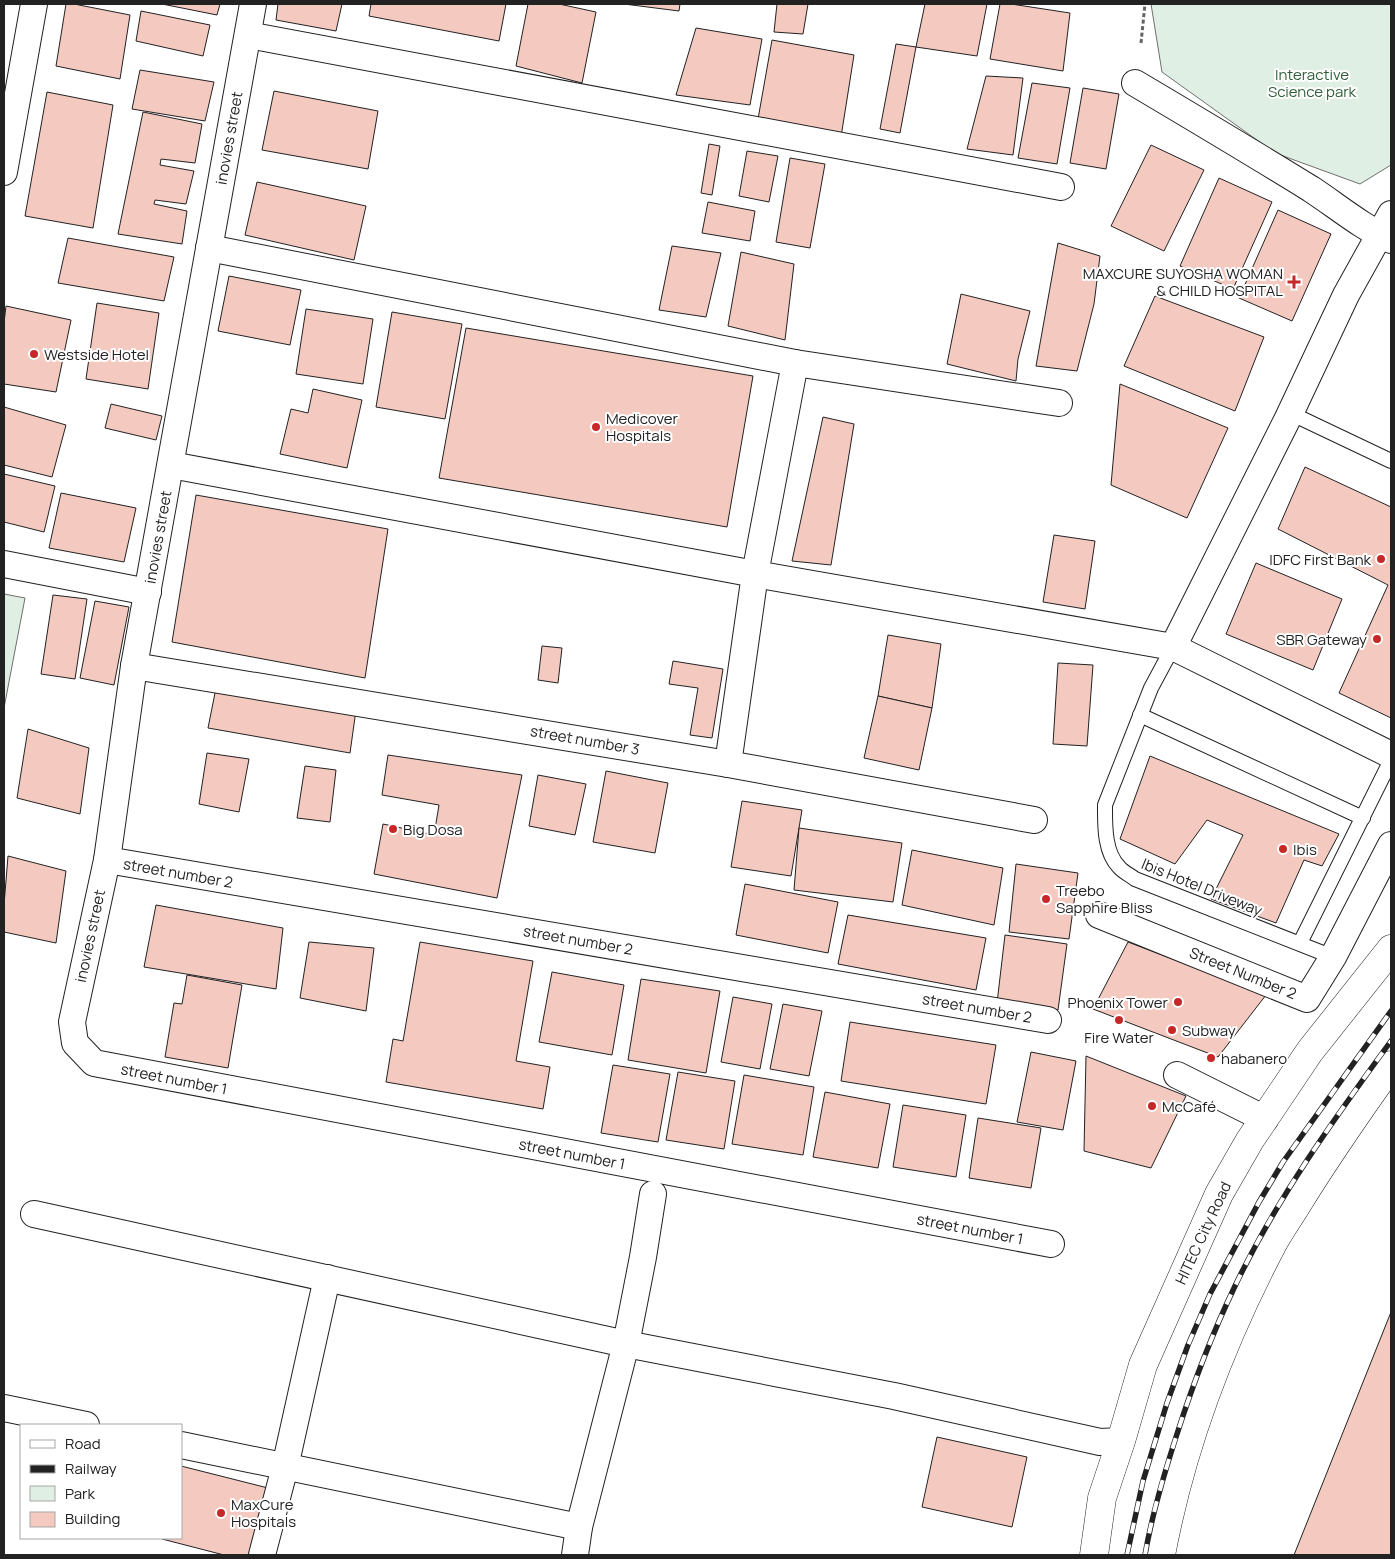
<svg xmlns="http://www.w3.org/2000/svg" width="1395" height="1559" viewBox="0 0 1395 1559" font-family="Manrope,sans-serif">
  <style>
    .green { fill: #e0efe3; stroke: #6f6f6f }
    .building { fill: #f3c9c0; stroke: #222 }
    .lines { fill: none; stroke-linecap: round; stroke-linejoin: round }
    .service-casing { stroke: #222; stroke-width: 16 }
    .minor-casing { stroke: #222; stroke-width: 28 }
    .primary-casing { stroke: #222; stroke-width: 29 }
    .path { stroke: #646464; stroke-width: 3; stroke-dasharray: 4 2.5; stroke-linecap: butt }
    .service { stroke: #fff; stroke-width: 14 }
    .minor { stroke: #fff; stroke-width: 26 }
    .primary { stroke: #fff; stroke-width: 28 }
    .rail-casing { stroke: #222; stroke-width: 5.5 }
    .rail { stroke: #fff; stroke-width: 4; stroke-dasharray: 11; stroke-linecap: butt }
    .poi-dot { fill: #c62828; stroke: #fff; stroke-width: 2 }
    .labels { text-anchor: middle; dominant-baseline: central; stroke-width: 4; stroke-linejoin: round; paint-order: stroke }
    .park-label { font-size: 15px; fill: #2f5e38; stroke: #fff }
    .street-label { font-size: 15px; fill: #222; stroke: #fff }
    .poi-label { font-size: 15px; fill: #222; stroke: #fff; text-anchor: start }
  </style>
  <rect width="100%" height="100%" fill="#fff"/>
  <g class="green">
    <polygon points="1151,4 1391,4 1391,165 1360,184 1275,153 1162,72"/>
    <polygon points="4,594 25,598 4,708"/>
  </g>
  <g class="building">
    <polygon points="66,4 74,4 130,15 120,79 56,66"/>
    <polygon points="162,4 220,4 217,15"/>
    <polygon points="278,4 342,4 336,31 276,20"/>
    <polygon points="371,4 506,4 499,41 369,16"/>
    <polygon points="528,4 559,4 596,12 582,83 516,66"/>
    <polygon points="624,4 680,4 679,11"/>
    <polygon points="777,4 808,4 803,34 774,32"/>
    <polygon points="925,4 987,4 977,56 916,47"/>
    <polygon points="1000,4 1011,4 1070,13 1063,71 990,59"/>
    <polygon points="141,11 210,25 203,56 136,41"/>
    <polygon points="696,28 762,39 750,105 676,95"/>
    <polygon points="772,40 854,55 841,137 758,119"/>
    <polygon points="896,44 916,47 900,133 880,129"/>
    <polygon points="140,70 214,82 205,121 132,109"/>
    <polygon points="986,76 1023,78 1013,155 967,149"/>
    <polygon points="1032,83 1070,88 1057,164 1018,158"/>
    <polygon points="1083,88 1119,94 1106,169 1070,163"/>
    <polygon points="274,91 378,111 368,169 262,150"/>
    <polygon points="47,92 113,105 93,228 25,216"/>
    <polygon points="143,112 202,124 195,163 161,159 160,165 194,171 186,204 155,200 154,204 187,211 182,244 118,234"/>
    <polygon points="709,144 720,146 712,195 701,193"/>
    <polygon points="1151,145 1204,170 1164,251 1111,226"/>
    <polygon points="747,151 778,156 769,202 739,196"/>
    <polygon points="790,158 825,164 810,248 776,242"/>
    <polygon points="1219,178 1272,202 1233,289 1180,266"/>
    <polygon points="257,182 366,206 354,260 245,235"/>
    <polygon points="708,202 755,211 750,241 702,233"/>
    <polygon points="1278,210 1331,234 1292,321 1239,298"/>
    <polygon points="68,238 174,257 164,301 58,283"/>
    <polygon points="1058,243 1100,256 1094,304 1077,371 1036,366"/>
    <polygon points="672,246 721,253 706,317 659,310"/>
    <polygon points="741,252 794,264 785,340 728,326"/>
    <polygon points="229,276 301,290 290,345 218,331"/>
    <polygon points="961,294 1030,311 1018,359 1016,381 947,364"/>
    <polygon points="1155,296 1264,337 1235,411 1124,366"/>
    <polygon points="97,303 159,313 148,389 86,379"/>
    <polygon points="6,306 71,320 56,392 4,384 4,323"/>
    <polygon points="306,309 373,319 363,384 296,374"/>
    <polygon points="392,312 462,324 445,419 376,407"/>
    <polygon points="466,328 753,376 727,527 439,478"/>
    <polygon points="1120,384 1228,428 1187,518 1111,485"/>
    <polygon points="313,389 362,400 347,468 280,454 291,409 308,413"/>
    <polygon points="111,404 162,416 156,440 105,428"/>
    <polygon points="4,407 66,425 52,477 4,465"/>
    <polygon points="823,417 854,424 831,565 792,561"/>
    <polygon points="1305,467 1391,507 1391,718 1339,693 1388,585 1278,529"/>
    <polygon points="4,474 55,486 44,532 4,522"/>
    <polygon points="61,493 136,508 124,562 49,548"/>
    <polygon points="196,495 388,529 365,678 172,642"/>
    <polygon points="1054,535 1095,541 1085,609 1043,602"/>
    <polygon points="1256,563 1342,599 1313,670 1226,634"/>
    <polygon points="53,595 87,599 75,679 41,674"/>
    <polygon points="95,601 129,607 114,685 80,678"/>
    <polygon points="888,635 941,644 932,708 878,696"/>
    <polygon points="542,646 562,648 558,683 538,680"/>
    <polygon points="673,661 723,669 712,738 690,735 698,688 669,684"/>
    <polygon points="1058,663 1093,665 1087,746 1053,744"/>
    <polygon points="217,683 356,710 350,753 208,728"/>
    <polygon points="878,696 932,708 919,770 864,758"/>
    <polygon points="28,729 89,748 80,814 17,798"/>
    <polygon points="207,753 249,759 239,812 199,804"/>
    <polygon points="388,755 522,775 497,898 374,874 383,824 434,835 439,805 382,795"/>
    <polygon points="1150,756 1339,834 1322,866 1304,860 1276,923 1211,899 1243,835 1207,820 1175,864 1120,839"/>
    <polygon points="305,766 336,770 330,822 297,818"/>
    <polygon points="606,771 668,783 655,853 593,842"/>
    <polygon points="538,775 586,784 575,835 529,826"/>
    <polygon points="742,801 802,810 791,876 731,867"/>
    <polygon points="799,828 902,843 893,902 794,890"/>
    <polygon points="912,850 1003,868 994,925 902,905"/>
    <polygon points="8,856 66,871 56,943 4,932 4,905"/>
    <polygon points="1016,864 1078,873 1069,939 1009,932"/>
    <polygon points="745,884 838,902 828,953 736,935"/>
    <polygon points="156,905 283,928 276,989 144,967"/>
    <polygon points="848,915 986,938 976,990 838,964"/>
    <polygon points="1005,935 1067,944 1058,1010 997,1003"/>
    <polygon points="309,942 374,948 366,1011 300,998"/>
    <polygon points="420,942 533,961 516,1061 550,1067 543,1109 386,1082 393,1039 403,1041"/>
    <polygon points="1128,942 1266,995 1218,1057 1093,1009"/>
    <polygon points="552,972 624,985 612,1055 539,1042"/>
    <polygon points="187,975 242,985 228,1068 165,1057 174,1003 182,1004"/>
    <polygon points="641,979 720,991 706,1073 628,1060"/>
    <polygon points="733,997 772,1004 760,1069 721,1062"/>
    <polygon points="783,1004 822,1011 809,1076 770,1069"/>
    <polygon points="850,1022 996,1045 986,1104 841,1081"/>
    <polygon points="1031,1052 1076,1061 1063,1130 1017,1122"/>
    <polygon points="1086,1056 1186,1096 1151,1168 1084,1151"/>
    <polygon points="613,1065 670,1074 658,1142 601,1133"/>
    <polygon points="678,1072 735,1081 724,1149 666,1140"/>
    <polygon points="744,1075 814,1087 803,1155 732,1144"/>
    <polygon points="825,1092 890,1104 878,1168 813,1157"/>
    <polygon points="903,1105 966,1115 956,1177 893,1167"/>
    <polygon points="978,1118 1041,1128 1031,1188 969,1178"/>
    <polygon points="1391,1312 1391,1555 1294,1555"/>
    <polygon points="937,1437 1027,1457 1012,1527 922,1507"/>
    <polygon points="181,1466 268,1488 250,1555 224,1555 162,1539 162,1538 181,1538"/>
  </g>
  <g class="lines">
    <g class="service-casing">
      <g id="service">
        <polyline points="1290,413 1391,461"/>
        <path d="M1173,647L1151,688L1105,805C1105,824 1104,852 1119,867C1123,872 1130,875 1135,879L1333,957"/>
        <polyline points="1140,715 1363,818"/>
        <polyline points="1300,943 1391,760"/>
      </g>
    </g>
    <g class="minor-casing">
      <g id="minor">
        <polyline points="253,4 134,666 107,860 72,1022 75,1043 94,1063 1051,1244"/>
        <polyline points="248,35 1061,187"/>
        <path d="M1135,83C1194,118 1253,153 1311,189C1337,206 1363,228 1391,240"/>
        <polyline points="4,172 34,4"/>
        <polyline points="209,248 795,363 1059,403"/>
        <polyline points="171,465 755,574 1173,647 1391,755"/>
        <polyline points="4,564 148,592"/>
        <polyline points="1173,647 1288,418 1346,295 1391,214"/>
        <polyline points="134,666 728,764 1034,820"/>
        <polyline points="728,764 755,574 795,363"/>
        <polyline points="107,860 1048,1020"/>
        <polyline points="1099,915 1307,999 1333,957 1391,845"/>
        <polyline points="1177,1075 1265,1119"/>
        <polyline points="34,1214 626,1344 894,1396 1100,1442 1121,1441"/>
        <polyline points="4,1408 86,1425"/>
        <polyline points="181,1445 579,1527"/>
        <polyline points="262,1555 285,1467 327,1278"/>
        <polyline points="575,1555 579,1527 626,1344 643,1257 653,1194"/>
      </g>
    </g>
    <g class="primary-casing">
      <g id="primary">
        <polyline points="1094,1555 1102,1498 1121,1441 1143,1365 1219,1194 1250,1140 1310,1051 1391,949"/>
        <path d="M1161,1555C1181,1448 1220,1345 1270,1249C1278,1233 1289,1218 1298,1203C1327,1156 1359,1110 1391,1065"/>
      </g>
    </g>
    <polyline class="path" points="1141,43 1145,4"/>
    <use href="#service" class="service"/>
    <use href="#minor" class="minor"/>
    <use href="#primary" class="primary"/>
    <g class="rail-casing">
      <g id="rail">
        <polyline points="1127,1555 1143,1481 1167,1403 1188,1345 1210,1294 1259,1202 1283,1162 1391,1011"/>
        <path d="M1145,1555C1152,1514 1164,1474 1177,1434C1193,1384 1212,1334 1235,1286C1277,1198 1334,1119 1391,1041"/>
      </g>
    </g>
    <use href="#rail" class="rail"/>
  </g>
  <g class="poi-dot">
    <path d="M1291.5 274.5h5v5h5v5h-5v5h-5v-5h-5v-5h5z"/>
    <circle cx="34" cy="354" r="5"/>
    <circle cx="596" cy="427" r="5"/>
    <circle cx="1381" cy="559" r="5"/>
    <circle cx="1377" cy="639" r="5"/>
    <circle cx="393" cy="829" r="5"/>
    <circle cx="1283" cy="849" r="5"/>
    <circle cx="1046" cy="899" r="5"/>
    <circle cx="1178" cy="1002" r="5"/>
    <circle cx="1119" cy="1020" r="5"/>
    <circle cx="1172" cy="1030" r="5"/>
    <circle cx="1211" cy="1058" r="5"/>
    <circle cx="1152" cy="1106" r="5"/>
    <circle cx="221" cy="1513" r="5"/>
  </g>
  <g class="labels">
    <g class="park-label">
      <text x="1312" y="74">Interactive<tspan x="1312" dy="17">Science park</tspan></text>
    </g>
    <g class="street-label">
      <text transform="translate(229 138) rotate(-80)">inovies street</text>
      <text transform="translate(158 537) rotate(-80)">inovies street</text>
      <text transform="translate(585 740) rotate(10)">street number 3</text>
      <text transform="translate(178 873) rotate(10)">street number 2</text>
      <text transform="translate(1202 887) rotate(22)">lbis Hotel Driveway</text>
      <text transform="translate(90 936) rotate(-78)">inovies street</text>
      <text transform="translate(578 940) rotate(10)">street number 2</text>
      <text transform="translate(1243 973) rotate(22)">Street Number 2</text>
      <text transform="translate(977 1008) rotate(10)">street number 2</text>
      <text transform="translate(174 1079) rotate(11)">street number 1</text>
      <text transform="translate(572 1154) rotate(11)">street number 1</text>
      <text transform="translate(970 1229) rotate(11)">street number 1</text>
      <text transform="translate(1203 1233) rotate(-65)">HITEC City Road</text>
    </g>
    <g class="poi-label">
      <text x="1283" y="273" text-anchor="end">MAXCURE SUYOSHA WOMAN<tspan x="1283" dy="17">&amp; CHILD HOSPITAL</tspan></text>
      <text x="44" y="354">Westside Hotel</text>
      <text x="606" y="418">Medicover<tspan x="606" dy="17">Hospitals</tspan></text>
      <text x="1371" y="559" text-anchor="end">IDFC First Bank</text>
      <text x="1367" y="639" text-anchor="end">SBR Gateway</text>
      <text x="403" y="829">Big Dosa</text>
      <text x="1293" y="849">Ibis</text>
      <text x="1056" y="890">Treebo<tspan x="1056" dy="17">Sapphire Bliss</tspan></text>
      <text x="1168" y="1002" text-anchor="end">Phoenix Tower</text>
      <text x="1182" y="1030">Subway</text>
      <text x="1119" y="1037" text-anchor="middle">Fire Water</text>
      <text x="1221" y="1058">habanero</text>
      <text x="1162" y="1106">McCafé</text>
      <text x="231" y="1504">MaxCure<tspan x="231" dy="17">Hospitals</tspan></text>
    </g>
  </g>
  <rect width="1395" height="1559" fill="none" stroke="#222222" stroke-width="10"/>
  <rect x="20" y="1424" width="162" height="115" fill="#ffffff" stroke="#a7a7a7"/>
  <rect x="30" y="1440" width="25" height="8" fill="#ffffff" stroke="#a7a7a7"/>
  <text x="65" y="1449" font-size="15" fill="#222222">Road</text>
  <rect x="30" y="1465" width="25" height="8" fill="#222222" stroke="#a7a7a7"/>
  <text x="65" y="1474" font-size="15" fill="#222222">Railway</text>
  <rect x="30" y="1486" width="25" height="15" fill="#e0efe3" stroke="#a7a7a7"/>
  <text x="65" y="1499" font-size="15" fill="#222222">Park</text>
  <rect x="30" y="1512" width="25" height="15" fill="#f3c9c0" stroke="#a7a7a7"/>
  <text x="65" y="1524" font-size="15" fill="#222222">Building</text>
</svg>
